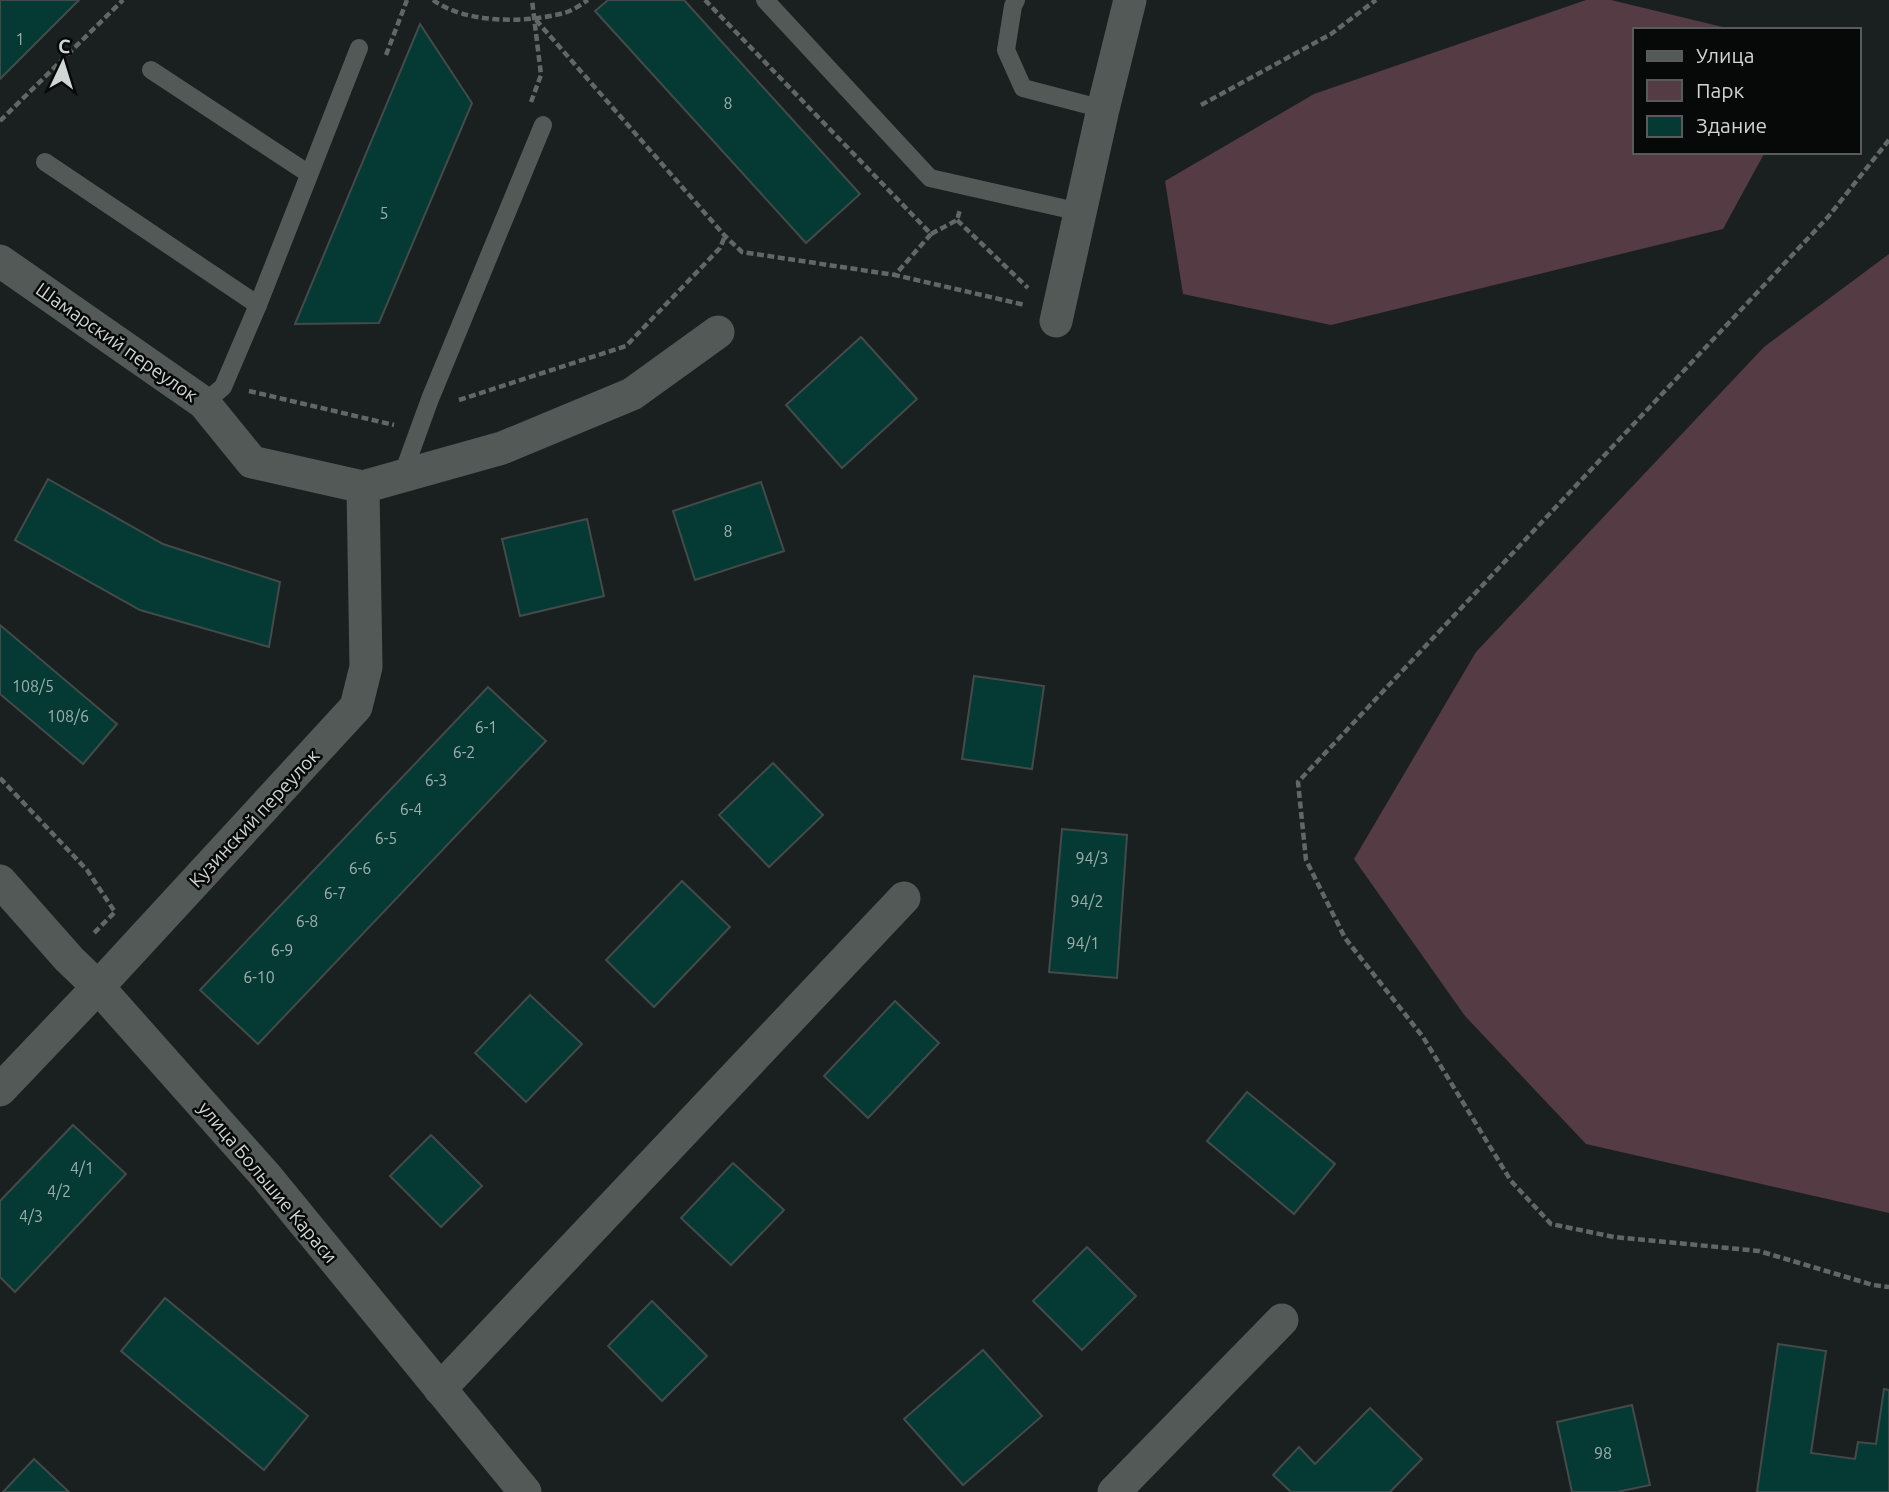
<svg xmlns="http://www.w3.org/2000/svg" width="1889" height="1492" viewBox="0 0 1889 1492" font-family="Ubuntu,sans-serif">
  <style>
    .green { fill: #543b44 }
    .building { fill: #053a34; stroke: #444a49; stroke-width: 2 }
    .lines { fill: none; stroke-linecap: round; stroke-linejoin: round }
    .path { stroke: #616766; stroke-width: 4.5; stroke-dasharray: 7 3.5; stroke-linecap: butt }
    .lane { stroke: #525957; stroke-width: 18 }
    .street { stroke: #525957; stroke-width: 33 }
    .labels { text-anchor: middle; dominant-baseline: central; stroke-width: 5; stroke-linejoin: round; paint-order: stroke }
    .number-label { font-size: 16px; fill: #9eaeac }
    .street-label { font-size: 19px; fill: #d1d5d4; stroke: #070909 }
  </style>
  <rect width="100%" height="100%" fill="#1a201f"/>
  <g class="green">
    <polygon points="1586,0 1611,0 1735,30 1635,30 1635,152 1765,152 1723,229 1331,325 1183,294 1165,181 1314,94"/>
    <polygon points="1889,254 1889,1213 1586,1144 1465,1016 1354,859 1476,652 1764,347"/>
  </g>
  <g class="building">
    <polygon points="0,0 79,0 0,79"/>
    <polygon points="608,0 684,0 860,194 806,243 595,11"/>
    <polygon points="420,24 472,103 379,323 295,324"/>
    <polygon points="861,337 917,399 842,468 786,405"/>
    <polygon points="48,479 163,544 280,582 269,647 140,610 15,540"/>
    <polygon points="761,482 784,551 695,580 673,511"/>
    <polygon points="587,519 604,596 520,616 502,539"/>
    <polygon points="0,625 117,724 83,764 0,694"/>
    <polygon points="974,676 1044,686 1032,769 962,759"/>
    <polygon points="488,687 546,741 258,1044 200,990"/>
    <polygon points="773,763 823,815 769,867 719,815"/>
    <polygon points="1062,829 1127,835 1117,978 1049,972"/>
    <polygon points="682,881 730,927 654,1007 606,960"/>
    <polygon points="530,995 582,1044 526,1102 475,1053"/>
    <polygon points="895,1001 939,1043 868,1118 824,1076"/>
    <polygon points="1247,1092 1335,1164 1294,1214 1207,1141"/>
    <polygon points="73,1125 126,1174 15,1292 0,1277 0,1201"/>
    <polygon points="431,1135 482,1186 441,1227 390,1176"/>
    <polygon points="733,1163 784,1210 731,1265 681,1218"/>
    <polygon points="1087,1247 1136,1296 1082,1350 1033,1301"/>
    <polygon points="165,1298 308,1416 264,1470 121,1351"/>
    <polygon points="652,1301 707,1356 662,1401 608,1346"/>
    <polygon points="1778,1344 1826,1351 1811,1453 1855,1459 1858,1442 1876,1444 1884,1389 1889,1390 1889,1492 1757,1492"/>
    <polygon points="983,1350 1042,1416 963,1485 904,1419"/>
    <polygon points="1632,1405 1650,1485 1617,1492 1572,1492 1557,1422"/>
    <polygon points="1370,1408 1422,1459 1390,1492 1291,1492 1273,1475 1299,1447 1315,1464"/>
    <polygon points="34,1459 69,1492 3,1492"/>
  </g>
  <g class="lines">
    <g class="path">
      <path d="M433,0C466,24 526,23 564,13C573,11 581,4 588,0"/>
      <polyline points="705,0 931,234 957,220 960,210"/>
      <polyline points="536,20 725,236 742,252 895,275"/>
      <polyline points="386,55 407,0"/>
      <polyline points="531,102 541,75 532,0"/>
      <polyline points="1201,105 1331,34 1376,0"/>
      <polyline points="0,121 123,0"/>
      <polyline points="1889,140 1828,217 1298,782 1306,860 1345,938 1423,1037 1511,1181 1551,1224 1614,1237 1759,1251 1873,1285 1889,1287"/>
      <polyline points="957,220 1028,288"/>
      <polyline points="931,234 895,275 1025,305"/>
      <polyline points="249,391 394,425"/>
      <polyline points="459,400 626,346 720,248 725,236"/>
      <polyline points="0,778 87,870 115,912 92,935"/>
    </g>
    <g class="lane">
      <polyline points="765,0 930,178 1080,212"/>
      <polyline points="1016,0 1013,6 1006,50 1023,88 1103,109"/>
      <polyline points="151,70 309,174"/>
      <polyline points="45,162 258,305"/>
      <polyline points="204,403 223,387 258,305 359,48"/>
      <polyline points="402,476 430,399 543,125"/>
    </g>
    <g class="street">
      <polyline points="0,261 204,403 252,462 363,487 502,448 632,394 718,332"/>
      <polyline points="1056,321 1103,109 1130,0"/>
      <polyline points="0,881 69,959 98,987 266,1176 525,1492"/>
      <polyline points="0,1090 98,987 356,707 366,667 363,487"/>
      <polyline points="440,1389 904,898"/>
      <polyline points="1114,1492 1282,1320"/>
    </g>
  </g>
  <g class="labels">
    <g class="number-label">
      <text x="20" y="39">1</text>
      <text x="728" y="103">8</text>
      <text x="384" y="213">5</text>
      <text x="728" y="531">8</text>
      <text x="33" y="686">108/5</text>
      <text x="68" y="716">108/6</text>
      <text x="486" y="727">6-1</text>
      <text x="464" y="752">6-2</text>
      <text x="436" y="780">6-3</text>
      <text x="411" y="809">6-4</text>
      <text x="386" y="838">6-5</text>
      <text x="1092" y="858">94/3</text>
      <text x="360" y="868">6-6</text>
      <text x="335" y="893">6-7</text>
      <text x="1087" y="901">94/2</text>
      <text x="307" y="921">6-8</text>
      <text x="1083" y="943">94/1</text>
      <text x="282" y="950">6-9</text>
      <text x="259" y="977">6-10</text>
      <text x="82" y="1168">4/1</text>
      <text x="59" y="1191">4/2</text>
      <text x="31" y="1216">4/3</text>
      <text x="1603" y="1453">98</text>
    </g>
    <g class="street-label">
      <text transform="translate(117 342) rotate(35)">Шамарский переулок</text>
      <text transform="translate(254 818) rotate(-47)">Кузинский переулок</text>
      <text transform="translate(268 1182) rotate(50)">улица Большие Караси</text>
    </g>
  </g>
  <rect x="1633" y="28" width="228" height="126" fill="#070909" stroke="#585b5a" stroke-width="2"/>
  <rect x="1647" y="51" width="35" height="10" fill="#525957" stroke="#585b5a" stroke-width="2"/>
  <text x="1696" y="63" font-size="21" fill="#d1d5d4">Улица</text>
  <rect x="1647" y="80" width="35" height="21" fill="#543b44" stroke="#585b5a" stroke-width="2"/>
  <text x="1696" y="98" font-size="21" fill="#d1d5d4">Парк</text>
  <rect x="1647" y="116" width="35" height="21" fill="#053a34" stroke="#585b5a" stroke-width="2"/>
  <text x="1696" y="133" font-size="21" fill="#d1d5d4">Здание</text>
  <g transform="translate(63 63) rotate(4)" stroke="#070909" stroke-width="5" paint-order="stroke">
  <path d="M0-5L12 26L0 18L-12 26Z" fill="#d1d5d4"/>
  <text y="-10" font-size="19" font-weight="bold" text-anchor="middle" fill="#d1d5d4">С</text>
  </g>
</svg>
